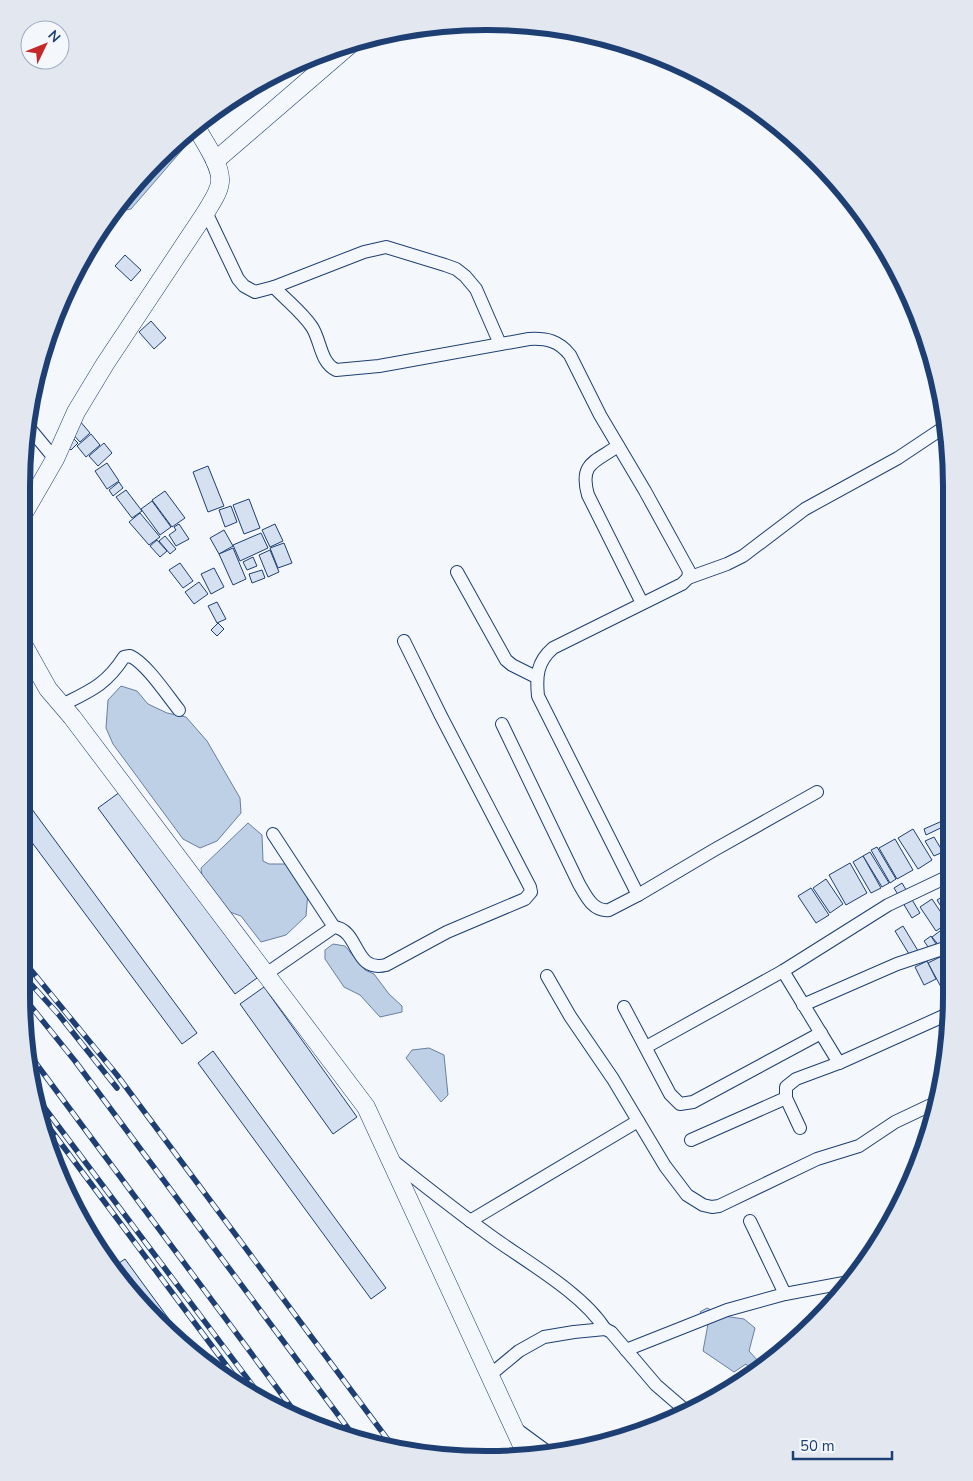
<svg xmlns="http://www.w3.org/2000/svg" width="973" height="1481" viewBox="0 0 973 1481" font-family="'Nunito Sans',sans-serif">
  <style>
    .water { fill: #bed0e5; stroke: #687fa3 }
    .building { fill: #d5e0f0; stroke: #1d3f73 }
    .lines { fill: none; stroke-linecap: round; stroke-linejoin: round }
    .street-casing { stroke: #1d3f73; stroke-width: 14 }
    .secondary-casing { stroke: #1d3f73; stroke-width: 19 }
    .street { stroke: #f4f7fb; stroke-width: 12 }
    .secondary { stroke: #f4f7fb; stroke-width: 18 }
    .rail-casing { stroke: #1d3f73; stroke-width: 5.5 }
    .rail { stroke: #f4f7fb; stroke-width: 4; stroke-dasharray: 11; stroke-linecap: butt }
    .rim { fill: none; stroke: #1d3f73; stroke-width: 6 }
  </style>
  <rect width="100%" height="100%" fill="#f4f7fb"/>
  <g class="water">
    <polygon points="192,128 196,134 131,209 115,212 137,180"/>
    <polygon points="121,686 137,691 148,704 167,713 186,717 207,741 240,798 241,813 217,841 200,848 183,839 113,744 106,728 108,700"/>
    <polygon points="248,823 262,835 263,861 269,864 288,864 308,892 306,916 286,935 261,942 241,916 224,910 203,885 201,868"/>
    <polygon points="333,944 345,946 365,970 374,974 389,994 402,1006 402,1012 380,1017 360,995 344,987 325,959 325,950"/>
    <polygon points="429,1048 444,1055 448,1095 441,1102 406,1058 412,1050"/>
    <polygon points="707,1308 724,1316 744,1319 755,1328 749,1351 759,1362 763,1362 752,1371 746,1364 734,1372 703,1351 708,1324 700,1312"/>
  </g>
  <g class="building">
    <polygon points="125,255 141,270 131,281 115,266"/>
    <polygon points="151,321 166,338 154,349 139,332"/>
    <polygon points="79,420 90,433 80,442 69,430"/>
    <polygon points="91,434 100,445 86,457 77,446"/>
    <polygon points="72,437 78,443 71,450 65,444"/>
    <polygon points="104,443 112,453 98,466 89,456"/>
    <polygon points="107,463 119,481 107,489 95,471"/>
    <polygon points="208,466 224,506 208,512 193,472"/>
    <polygon points="119,482 123,488 113,496 109,490"/>
    <polygon points="126,490 142,511 132,518 116,497"/>
    <polygon points="165,491 185,518 172,527 152,500"/>
    <polygon points="249,499 260,528 244,534 233,505"/>
    <polygon points="152,501 171,527 160,535 141,509"/>
    <polygon points="231,506 237,522 225,527 219,510"/>
    <polygon points="140,513 160,537 149,545 129,522"/>
    <polygon points="179,524 189,539 176,546 169,535 176,530 174,527"/>
    <polygon points="275,524 283,541 270,547 262,530"/>
    <polygon points="224,530 233,546 219,554 210,538"/>
    <polygon points="261,533 268,548 240,561 233,545"/>
    <polygon points="165,536 176,549 170,554 159,541"/>
    <polygon points="157,540 167,551 160,557 150,546"/>
    <polygon points="284,543 292,563 278,568 270,548"/>
    <polygon points="233,548 246,579 233,585 219,554"/>
    <polygon points="270,550 279,572 268,577 259,555"/>
    <polygon points="253,557 257,566 247,570 243,562"/>
    <polygon points="180,563 193,581 183,588 169,570"/>
    <polygon points="214,568 224,587 211,594 201,574"/>
    <polygon points="262,570 265,578 252,583 249,574"/>
    <polygon points="199,582 208,594 194,604 185,592"/>
    <polygon points="217,602 226,619 217,623 208,606"/>
    <polygon points="218,623 224,629 217,636 211,630"/>
    <polygon points="120,792 257,978 235,994 98,808"/>
    <polygon points="23,797 197,1033 182,1044 22,829"/>
    <polygon points="949,818 949,824 926,835 924,829"/>
    <polygon points="913,829 932,860 918,869 898,838"/>
    <polygon points="934,837 943,852 934,856 925,841"/>
    <polygon points="895,839 913,870 897,879 879,848"/>
    <polygon points="877,847 896,879 890,883 871,850"/>
    <polygon points="870,852 889,883 882,887 863,856"/>
    <polygon points="863,856 881,888 871,893 853,862"/>
    <polygon points="850,863 867,893 846,905 829,875"/>
    <polygon points="826,879 843,904 830,913 813,888"/>
    <polygon points="902,883 920,913 912,918 894,888"/>
    <polygon points="811,888 829,915 816,923 798,896"/>
    <polygon points="949,893 948,904 942,908 937,900"/>
    <polygon points="932,899 948,923 936,931 920,907"/>
    <polygon points="948,925 948,952 946,954 932,937"/>
    <polygon points="903,926 923,959 915,964 895,931"/>
    <polygon points="931,936 941,952 935,957 924,941"/>
    <polygon points="948,954 948,972 941,957"/>
    <polygon points="940,957 948,973 948,984 941,987 928,963"/>
    <polygon points="927,961 936,979 924,985 915,967"/>
    <polygon points="264,987 357,1117 333,1134 240,1004"/>
    <polygon points="213,1051 386,1288 371,1299 198,1063"/>
    <polygon points="125,1259 196,1356 113,1267"/>
  </g>
  <g class="lines">
    <g class="street-casing">
      <g id="street">
        <polyline points="206,212 238,279 244,286 255,292 274,287 364,252 386,247 445,265 456,269 465,276 476,289 500,344"/>
        <path d="M274,287C286,300 302,312 312,327C321,341 320,362 336,370L379,366L529,339C547,338 559,341 570,355L600,415L645,491L689,571L688,578L682,584L553,648C537,662 536,676 538,696L638,895"/>
        <polyline points="26,424 55,459"/>
        <path d="M618,446C595,462 579,463 588,495L642,603"/>
        <polyline points="457,572 506,660 512,665 536,677"/>
        <polyline points="688,578 727,564 743,556 805,509 898,458 946,426"/>
        <path d="M62,705C90,691 106,685 124,657L130,656C146,663 167,695 179,710"/>
        <path d="M502,724L579,884C586,896 593,912 609,910L638,895L714,850L817,792"/>
        <polyline points="273,834 334,927"/>
        <polyline points="783,971 839,1063"/>
        <path d="M266,974L334,927C360,930 353,973 386,965L447,932L525,899L531,892L530,887L441,716L404,641"/>
        <polyline points="547,976 570,1016 613,1079 665,1166 687,1195 703,1205 712,1207 719,1206 817,1159 859,1146 895,1122 933,1104"/>
        <polyline points="803,1005 897,964 948,947"/>
        <polyline points="624,1007 670,1094 680,1104 693,1102 821,1033"/>
        <polyline points="646,1047 783,971 888,905 949,876"/>
        <polyline points="800,1128 786,1098 786,1087 796,1079 839,1063 948,1014"/>
        <polyline points="691,1140 786,1098"/>
        <path d="M392,1160C426,1187 460,1214 495,1239C530,1264 583,1294 605,1329"/>
        <polyline points="470,1221 638,1121"/>
        <polyline points="750,1221 785,1294"/>
        <polyline points="626,1350 727,1310 785,1294 849,1282"/>
        <polyline points="490,1375 519,1351 544,1337 574,1332 605,1329 611,1332 656,1385 685,1410"/>
        <polyline points="515,1428 549,1453"/>
      </g>
    </g>
    <g class="secondary-casing">
      <g id="secondary">
        <polyline points="215,161 353,42"/>
        <path d="M25,511L55,459L76,412L105,364L206,212C211,203 221,190 220,179C220,163 203,140 195,125"/>
        <polyline points="24,646 48,689 72,717 366,1107 526,1454"/>
      </g>
    </g>
    <use href="#street" class="street"/>
    <use href="#secondary" class="secondary"/>
    <g class="rail-casing">
      <g id="rail">
        <polyline points="22,959 117,1075 391,1444"/>
        <polyline points="21,973 59,1015 117,1088"/>
        <polyline points="21,994 75,1061 353,1435"/>
        <polyline points="32,1058 300,1419"/>
        <polyline points="38,1099 262,1398"/>
        <polyline points="42,1118 241,1385"/>
      </g>
    </g>
    <use href="#rail" class="rail"/>
  </g>
  <path d="M0 0H973V1481H0ZM486 30H487A456 456 0 0 1 943 486V995A456 456 0 0 1 487 1451H486A456 456 0 0 1 30 995V486A456 456 0 0 1 486 30Z" fill="#e3e8f0" fill-rule="evenodd"/>
  <path class="rim" d="M486 30H487A456 456 0 0 1 943 486V995A456 456 0 0 1 487 1451H486A456 456 0 0 1 30 995V486A456 456 0 0 1 486 30Z"/>
  <g transform="translate(45 45) rotate(47)"><circle r="24" fill="#f4f7fb" stroke="#9eadc5"/>
  <path d="M0-4L9 19L0 12L-9 19Z" fill="#c62828"/>
  <text y="-8" font-size="14" font-weight="bold" text-anchor="middle" fill="#1d3f73">N</text>
  </g>
  <path d="M793 1451v8h99v-8" fill="none" stroke="#1d3f73" stroke-width="2.5"/>
  <text x="800" y="1451" font-size="15" fill="#1d3f73" stroke="#f4f7fb" stroke-width="4" paint-order="stroke">50 m</text>
</svg>
